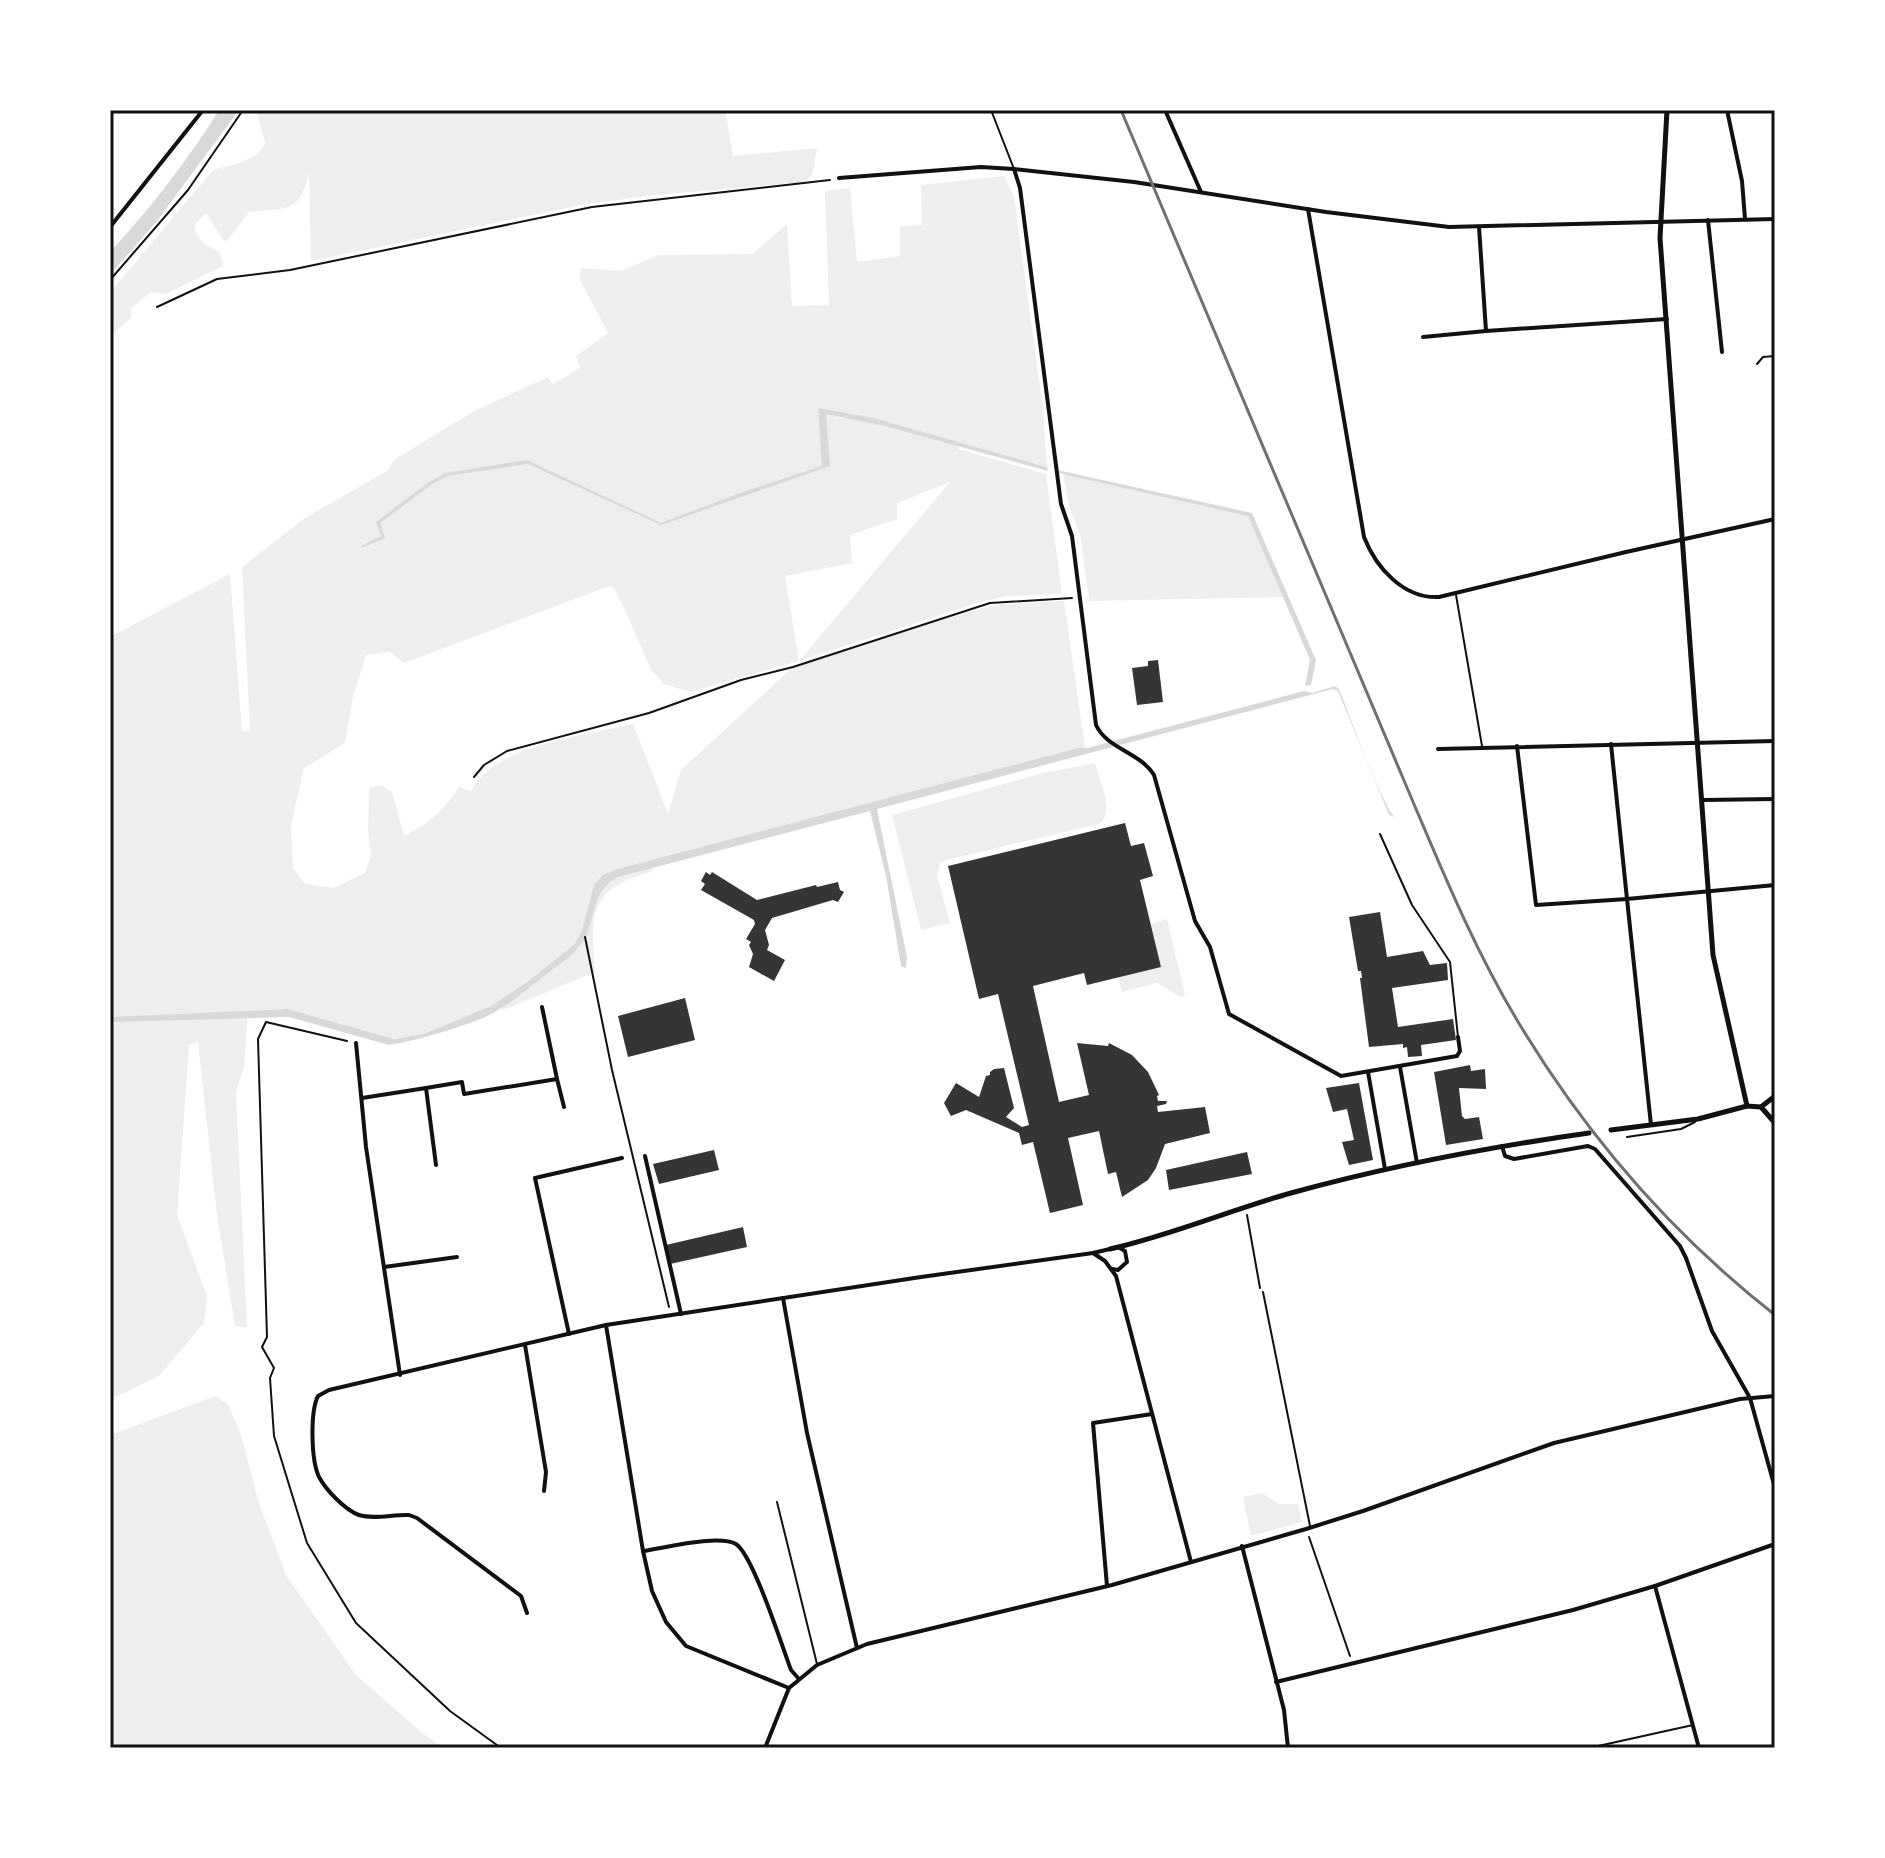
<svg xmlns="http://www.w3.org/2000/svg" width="1885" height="1858" viewBox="0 0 1885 1858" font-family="Montserrat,sans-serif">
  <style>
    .green { fill: #eee; fill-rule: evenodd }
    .water { fill: #d9d9d9 }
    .building { fill: #353535 }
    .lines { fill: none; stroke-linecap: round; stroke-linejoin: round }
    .path { stroke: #111; stroke-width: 2 }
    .service { stroke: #111; stroke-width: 2 }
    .minor { stroke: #111; stroke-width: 4 }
    .tertiary { stroke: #111; stroke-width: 5 }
    .rail { stroke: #707070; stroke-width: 3 }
    .neatline { fill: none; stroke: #111; stroke-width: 3 }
  </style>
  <rect width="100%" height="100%" fill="#fff"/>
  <g class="green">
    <path d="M257,110H725L733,156L817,148L813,173L806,182L646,196L581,205L311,261L309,172C300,214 287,208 249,212L227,241L223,240L206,213L194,225C197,241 206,246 220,252L223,266L166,294L151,292L131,308V318L110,336V293L213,170L242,162L258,154L265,144Z"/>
    <path d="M1004,176L1014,197L1043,409L1047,467L959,442L958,449L1046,474L1062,594L1007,596L977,603L799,661L690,692L664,684L651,670L626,612L614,588L609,586L404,663L390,652L366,655L353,697L345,743L304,768L291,826L293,868L305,884L333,888L365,873L371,855L368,833L369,788L381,785L392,792L404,836C431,822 442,812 459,787L471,791C495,744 587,735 633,724L668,814L681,770L793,667L981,608L1002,604L1064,601L1085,748H1078L655,860L651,872C587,889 591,916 595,972L503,1010L491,1006L424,1034L394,1039L288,1009L248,1011L244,1067L236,1092L247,1328L235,1326L217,1215L198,1042L189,1045L177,1215L207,1296L204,1323L159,1376L110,1400V637L230,574L242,731H250L242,567L305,518L387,471L394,460L474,411L548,377L553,384L580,368L576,356L608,333L580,280L581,268L621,271L659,255L753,254L787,224L792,306L829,305L825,191L850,188L857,262L900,256V226L922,225L921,185ZM950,482L800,660L799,661L785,576L852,563L850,535L897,519V503Z"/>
    <polygon points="1063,474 1248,515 1283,597 1089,601 1081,539 1069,505"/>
    <path d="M1095,763C1099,780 1116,812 1099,824L946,860L940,863L937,876L950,923L921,930L892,815L1043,773Z"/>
    <polygon points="1167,919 1185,995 1181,997 1157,983 1122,992 1118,977 1161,967 1151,924"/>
    <polygon points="216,1396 228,1404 241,1435 259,1503 286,1575 356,1675 421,1732 444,1748 110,1748 110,1435"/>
    <polygon points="1262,1493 1279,1504 1298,1504 1302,1522 1251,1536 1243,1497"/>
  </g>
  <g class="water">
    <path d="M219,110H239L157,221L110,275V252C150,209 188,160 219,110Z"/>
    <polygon points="818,408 873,418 1047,467 1048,471 885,426 826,414 830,466 661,525 528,464 447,476 431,485 380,523 385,538 362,548 361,546 381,536 376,522 429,482 445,473 527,460 661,523 740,493 822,466"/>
    <polygon points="1057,470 1252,513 1316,660 1311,685 1305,686 1310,660 1248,516 1058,473"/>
    <path d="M1335,686L1339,689C1349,713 1382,806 1395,817L1389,815L1338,691L1333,689L877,809L907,957L906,968L901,966L886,876L870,811L618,877C586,894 599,926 577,949C570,958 558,965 549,972C531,986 514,1001 495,1012C475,1024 412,1042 389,1045L289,1017L110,1022V1017L288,1009L394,1039L424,1034L491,1006L526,983L575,944L582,931L594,885L603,875L614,870L1078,748H1087L1304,691L1312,693Z"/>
  </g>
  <g class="building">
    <polygon points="1158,660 1163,702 1137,705 1132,668 1148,666 1148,661"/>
    <polygon points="1125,823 1131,846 1144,843 1153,876 1140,880 1161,967 1087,985 1084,973 1033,986 1059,1102 1089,1095 1077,1043 1108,1046 1109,1043 1132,1055 1148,1072 1159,1095 1157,1096 1158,1101 1167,1101 1166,1104 1157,1106 1158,1112 1205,1107 1210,1133 1165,1144 1156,1168 1148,1180 1122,1197 1116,1172 1108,1174 1099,1131 1068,1138 1083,1205 1050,1213 1033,1142 1022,1145 1019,1133 966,1110 951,1116 944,1103 956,1083 979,1097 986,1076 990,1075 990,1072 994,1069 1004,1068 1014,1108 1006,1117 1022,1127 1029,1125 998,994 979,999 948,866"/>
    <polygon points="706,872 710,875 712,872 757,900 816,885 817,887 838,882 840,890 844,892 838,902 833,900 772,918 765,930 769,945 767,950 785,960 774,981 749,967 753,954 749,945 751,942 746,939 755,924 754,920 701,890 705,884 701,881"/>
    <polygon points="1380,912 1387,957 1423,951 1430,965 1447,963 1448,980 1392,988 1398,1027 1453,1019 1456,1040 1421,1045 1422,1056 1408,1057 1407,1047 1403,1048 1403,1044 1369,1047 1360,978 1362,978 1361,971 1358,971 1349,917"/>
    <polygon points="685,998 695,1040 628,1057 618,1016"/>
    <polygon points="1470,1065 1471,1071 1485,1069 1486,1089 1459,1088 1462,1116 1465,1119 1479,1117 1483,1139 1446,1145 1434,1072"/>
    <polygon points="1359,1083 1373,1160 1349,1165 1342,1142 1354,1140 1347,1109 1333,1112 1326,1088"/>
    <polygon points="714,1150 719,1170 659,1184 653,1164"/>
    <polygon points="1247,1152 1252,1174 1169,1190 1166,1170"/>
    <polygon points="743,1227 747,1247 670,1264 666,1245"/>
  </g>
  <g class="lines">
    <g class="path">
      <polyline points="110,280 188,190 243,110"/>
      <polyline points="157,307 217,279 290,270 592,207 830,180"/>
      <polyline points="474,777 484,765 507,751 649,713 741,680 793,667 990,603 1072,598"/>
      <polyline points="585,937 612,1070 669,1307"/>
      <polyline points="347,1041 266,1022 258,1039 267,1337 262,1347 274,1368 270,1378 274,1436 307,1543 356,1623 450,1711 501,1748"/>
      <polyline points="1247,1215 1260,1288"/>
      <polyline points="1309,1537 1350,1656"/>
    </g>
    <g class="service">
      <polyline points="991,110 1014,169"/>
      <polyline points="1757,364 1763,357 1775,356"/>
      <polyline points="1456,595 1482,746"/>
      <polyline points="1380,834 1412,905 1450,962 1458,1037"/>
      <polyline points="1627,1137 1681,1129 1695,1122"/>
      <polyline points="1263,1292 1310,1526"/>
      <polyline points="777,1502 817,1664"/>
      <polyline points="1589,1748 1693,1725"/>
    </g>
    <g class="minor">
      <polyline points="1165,110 1201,192"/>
      <polyline points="1727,110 1742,181 1745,219"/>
      <polyline points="110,114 112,110"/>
      <path d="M1014,169L1020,188L1061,504L1072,536L1096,725C1107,749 1140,752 1154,775L1195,921L1210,947L1229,1014L1341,1076L1457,1056L1460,1051L1458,1037"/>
      <polyline points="839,178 981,167 1014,169 1134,182 1326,212 1449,227 1775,219"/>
      <path d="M1308,209L1364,537C1376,568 1404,599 1439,597L1626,552L1775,519"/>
      <polyline points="1708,220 1722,352"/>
      <polyline points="110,227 203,110"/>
      <polyline points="1479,227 1486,331 1667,319"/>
      <polyline points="1423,337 1486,331"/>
      <polyline points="1517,746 1536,905 1627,899 1611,744"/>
      <polyline points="1438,749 1775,741"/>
      <polyline points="1703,800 1775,799"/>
      <polyline points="356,1043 366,1147 400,1375"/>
      <polyline points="1400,1067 1417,1163"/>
      <polyline points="1368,1072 1385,1169"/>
      <polyline points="557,1079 564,1107"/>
      <polyline points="426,1088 462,1082 464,1094 557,1079 542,1007"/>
      <polyline points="362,1098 426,1088 436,1165"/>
      <polyline points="1651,1125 1627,899 1775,885"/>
      <polyline points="1502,1146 1505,1156 1514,1159 1588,1146 1595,1149 1680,1246 1686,1258 1712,1331 1750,1398 1775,1488"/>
      <polyline points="645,1156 681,1314"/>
      <polyline points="1093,1253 1105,1261 1116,1276 1191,1562"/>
      <polyline points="384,1267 457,1257"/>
      <polyline points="1112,1269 1118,1270 1127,1262 1125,1251 1118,1247"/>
      <polyline points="783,1298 807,1433 857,1648"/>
      <polyline points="606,1325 643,1551 652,1591 666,1622 686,1646 789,1688"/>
      <polyline points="569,1334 535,1178 622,1158"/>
      <polyline points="525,1345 546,1472 544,1491"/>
      <polyline points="1242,1546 1284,1710 1288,1748"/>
      <path d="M643,1551C664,1548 719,1534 736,1544C753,1555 782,1646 791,1670L799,1679"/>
      <polyline points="1107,1586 1093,1423 1152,1414"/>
      <polyline points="1655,1586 1699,1748"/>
      <path d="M527,1613L521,1596L417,1518L409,1515C394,1514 374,1520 359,1515C345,1510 326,1490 319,1477C311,1460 310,1412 318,1396L329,1390L606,1325L921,1277L1093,1253L1110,1249"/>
      <polyline points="1276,1682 1573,1610 1655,1586 1775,1544"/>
      <polyline points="765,1748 789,1688 817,1665 867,1644 1112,1585 1306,1529 1363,1511 1554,1443 1740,1399 1775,1396"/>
    </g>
    <g class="tertiary">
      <polyline points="1667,110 1660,238 1713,955 1747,1106"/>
      <polyline points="1761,1107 1775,1123"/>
      <polyline points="1611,1130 1698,1119 1747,1106 1761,1107 1775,1096"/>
      <path d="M1110,1249C1172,1235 1230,1210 1291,1193C1389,1166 1489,1147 1589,1133"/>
    </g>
    <path class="rail" d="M1121,110L1408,790C1442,870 1475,951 1520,1025C1587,1136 1673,1235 1775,1315"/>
  </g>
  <rect width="1885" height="1858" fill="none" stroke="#ffffff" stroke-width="224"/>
  <rect x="112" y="112" width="1661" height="1634" class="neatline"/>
</svg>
